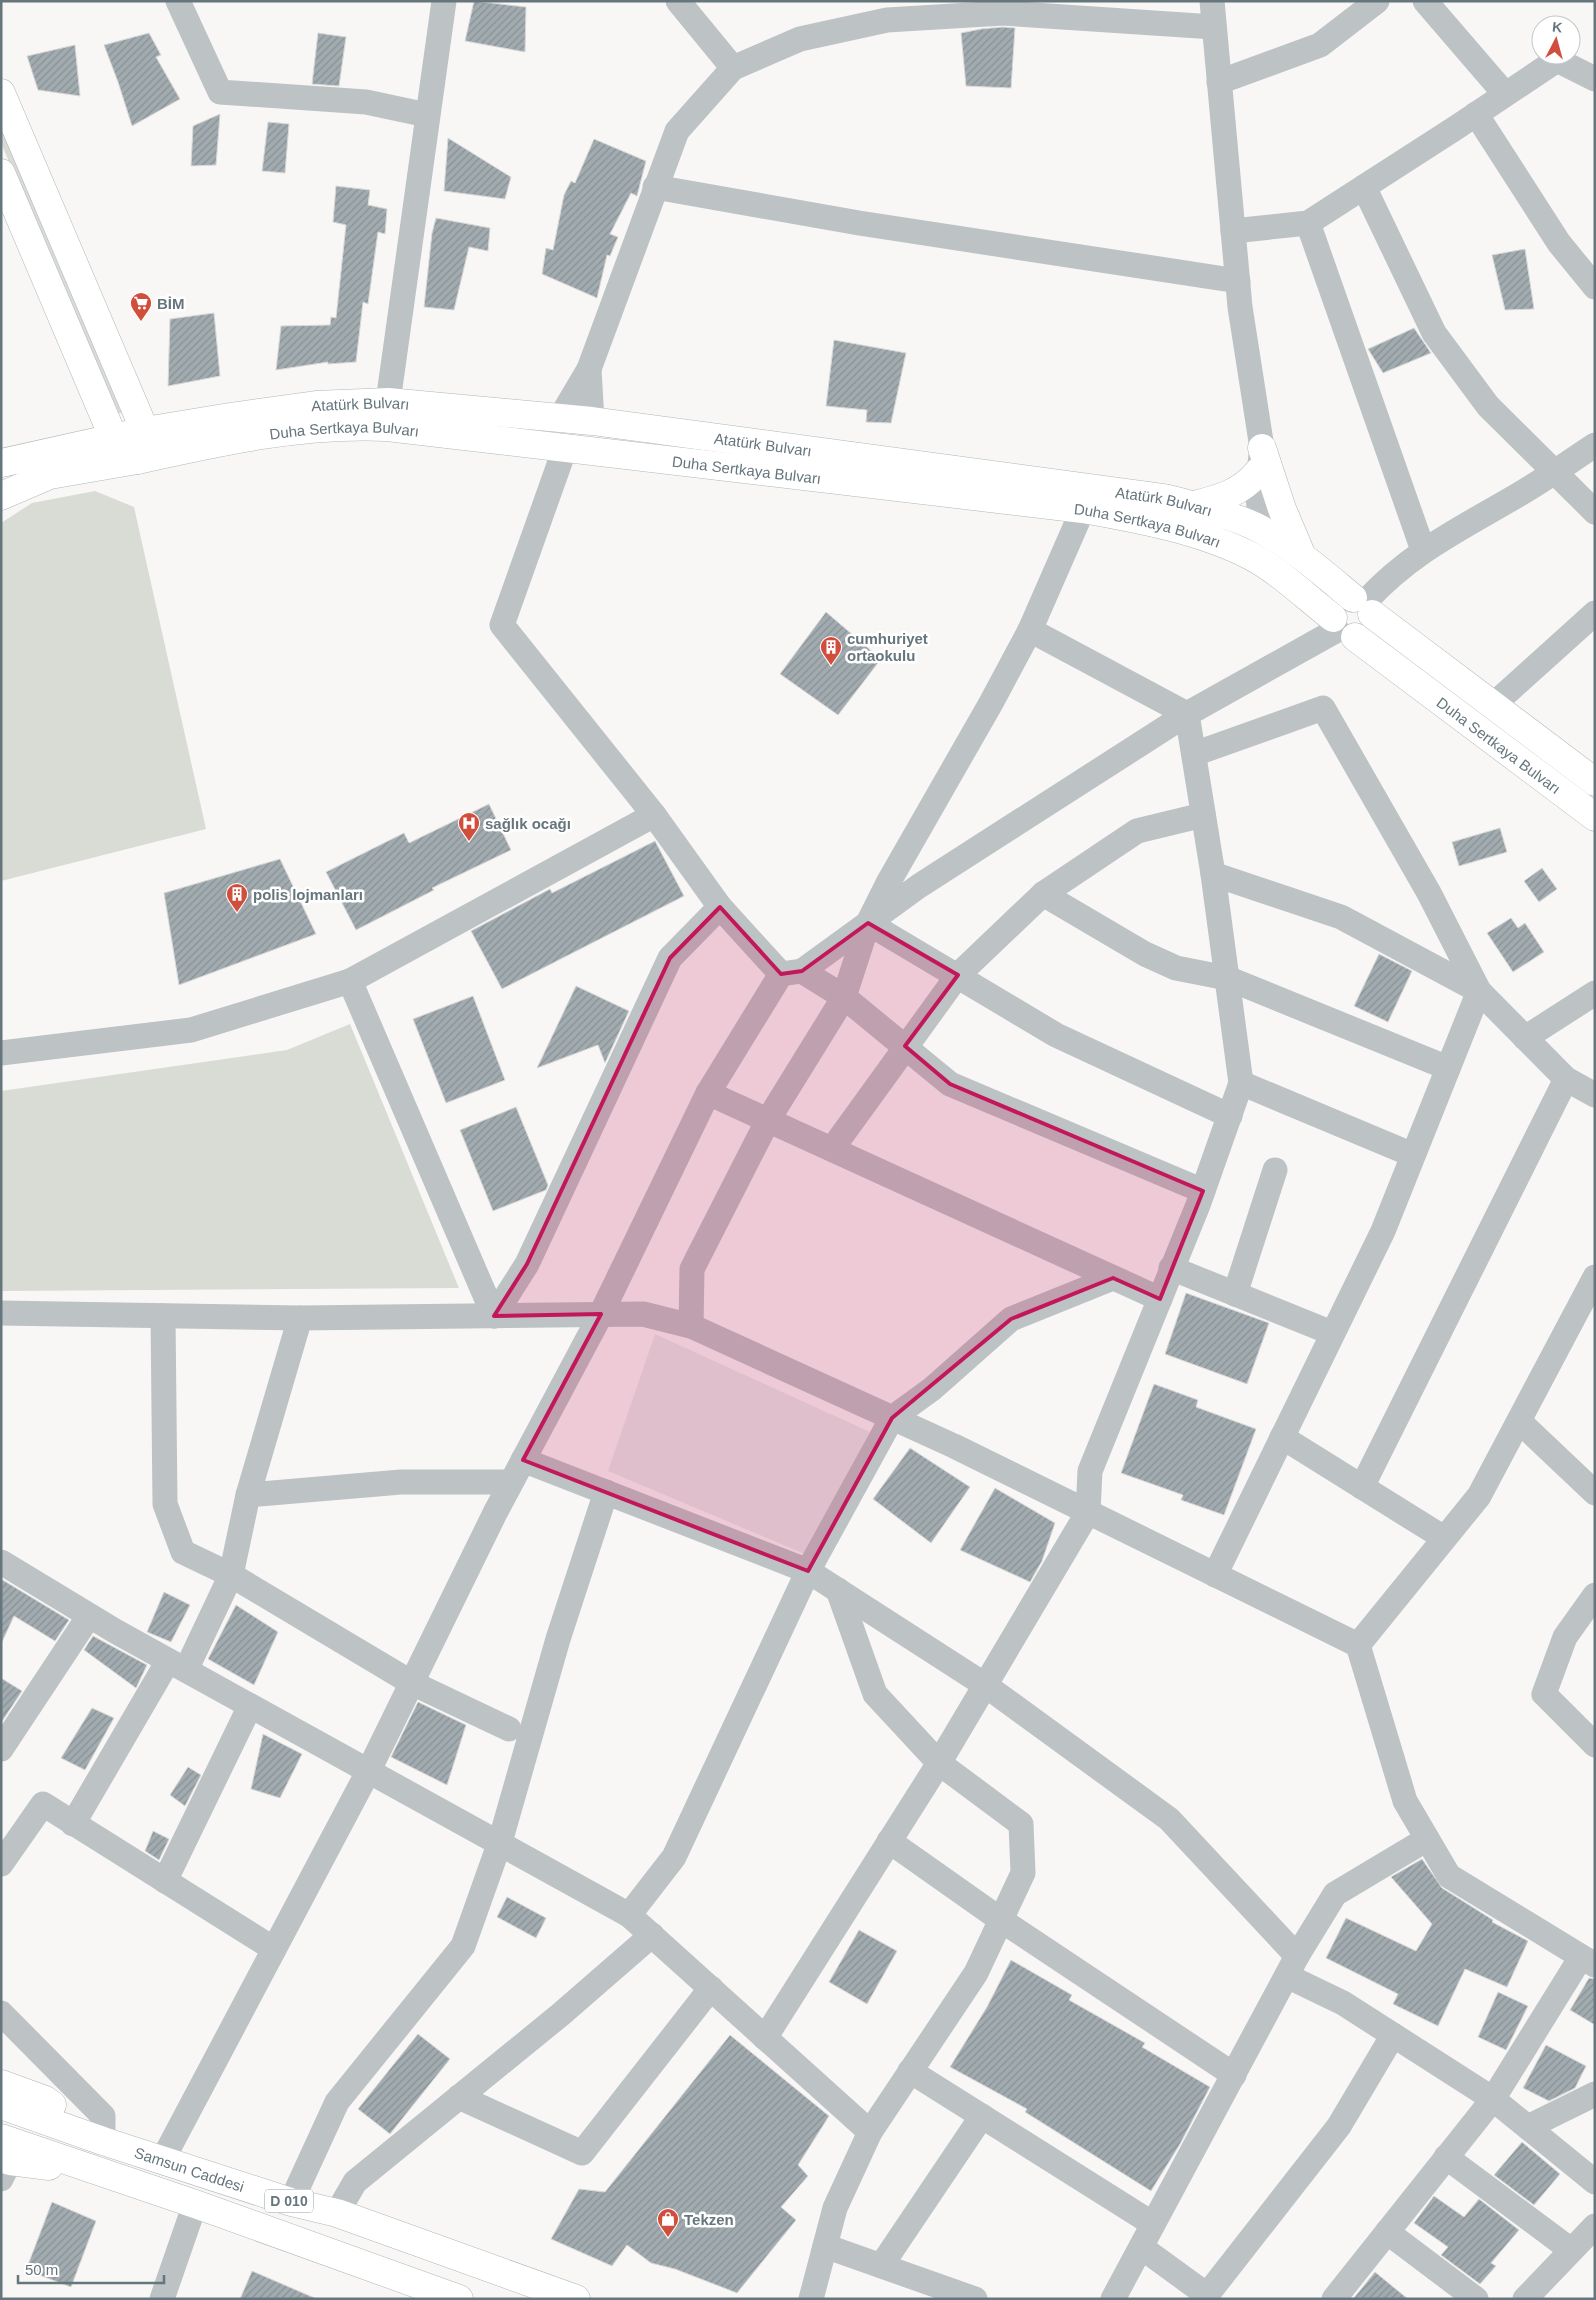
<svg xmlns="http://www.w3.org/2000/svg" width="1596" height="2300" viewBox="0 0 1596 2300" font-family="Helvetica,sans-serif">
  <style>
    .built { fill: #e8e9e9 }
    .green { fill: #d8dcd5 }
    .building { fill: url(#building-hatch); stroke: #d9d9d8 }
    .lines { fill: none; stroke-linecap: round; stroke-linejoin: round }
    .major-casing { stroke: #b1b7b9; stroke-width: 29 }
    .highway-casing { stroke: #b1b6b8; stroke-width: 29 }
    .minor { stroke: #bdc2c5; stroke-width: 25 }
    .major { stroke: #fff; stroke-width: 28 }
    .highway { stroke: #fff; stroke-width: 28 }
    .marked { fill: #c2185b; fill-opacity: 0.2; stroke: #c2185b; stroke-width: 4; stroke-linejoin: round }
    .labels { text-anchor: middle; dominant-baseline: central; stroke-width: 5; stroke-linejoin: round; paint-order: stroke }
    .shield { fill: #fff; stroke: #949fa4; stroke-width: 1 }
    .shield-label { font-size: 14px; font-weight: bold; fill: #66767d }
    .poi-label { font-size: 15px; font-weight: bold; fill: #66767d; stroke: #fff; text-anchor: start }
    .street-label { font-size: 15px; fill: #66767d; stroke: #fff }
  </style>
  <defs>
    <pattern id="building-hatch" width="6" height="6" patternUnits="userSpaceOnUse" patternTransform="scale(1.25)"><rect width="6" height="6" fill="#a2acb0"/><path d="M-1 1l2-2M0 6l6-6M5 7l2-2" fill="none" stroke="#889194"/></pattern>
  </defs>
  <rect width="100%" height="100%" fill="#f8f7f5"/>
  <polygon class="built" points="655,1334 870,1432 805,1554 608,1471"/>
  <g class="green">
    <polygon points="1,118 125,413 117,413 1,143"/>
    <polygon points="95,491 134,507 206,829 1,881 1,523 32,503"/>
    <polygon points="350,1024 459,1288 1,1291 1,1091 287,1050"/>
  </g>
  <g class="building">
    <polygon points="474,1 526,7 525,52 465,41"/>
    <polygon points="1003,27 1015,28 1011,88 966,86 961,33 981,29"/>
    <polygon points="149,33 161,55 156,57 180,99 132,126 118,82 104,45"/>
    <polygon points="318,33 346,37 339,86 312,84"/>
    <polygon points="75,45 80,96 38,90 27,56"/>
    <polygon points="220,114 216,165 191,166 193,126"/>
    <polygon points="268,122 289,124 285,173 262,171"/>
    <polygon points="448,138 511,177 505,199 444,191"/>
    <polygon points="594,139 646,161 637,196 631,193 610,234 618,237 610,256 607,255 597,298 542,274 546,248 553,250 564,195 571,181 575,183"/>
    <polygon points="336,186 370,190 368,205 387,209 385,234 378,232 368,304 363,302 356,362 328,364 328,362 276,370 281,326 330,325 331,317 336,318 346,225 333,222"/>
    <polygon points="436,218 490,228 488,251 469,247 454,310 424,307 432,233"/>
    <polygon points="1525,249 1534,309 1505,310 1492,255"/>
    <polygon points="214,313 220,376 168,386 170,319"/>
    <polygon points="1414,328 1431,353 1383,373 1368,349"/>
    <polygon points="834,340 906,353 891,423 866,422 867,410 826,406"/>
    <polygon points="826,612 881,659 838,715 780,674"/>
    <polygon points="489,804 511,850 432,888 434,890 356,930 326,872 404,833 409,843"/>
    <polygon points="1500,828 1507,852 1459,866 1452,842"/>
    <polygon points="655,841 684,896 502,989 471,931 550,889 552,893"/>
    <polygon points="280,859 316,934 179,985 164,893"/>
    <polygon points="1542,868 1557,889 1539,902 1524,881"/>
    <polygon points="1511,918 1518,928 1525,923 1544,952 1513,972 1487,933"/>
    <polygon points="1379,954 1412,971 1388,1022 1354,1006"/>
    <polygon points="576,986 629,1011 605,1063 598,1045 537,1068"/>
    <polygon points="473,996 505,1080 446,1103 413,1019"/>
    <polygon points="516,1107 548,1185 546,1190 493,1211 460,1130"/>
    <polygon points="1186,1293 1269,1323 1247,1384 1165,1354"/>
    <polygon points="1154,1384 1198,1400 1196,1407 1256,1429 1224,1515 1181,1500 1183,1495 1121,1473"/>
    <polygon points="910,1448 970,1487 931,1543 873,1499"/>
    <polygon points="995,1488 1055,1523 1042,1561 1030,1582 960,1550"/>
    <polygon points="1,1579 69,1620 55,1641 14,1616 1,1644"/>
    <polygon points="164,1592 190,1605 171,1642 147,1632"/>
    <polygon points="236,1605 278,1632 254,1685 208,1659"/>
    <polygon points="93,1636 147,1665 136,1688 84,1650"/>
    <polygon points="1,1678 22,1691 1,1723"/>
    <polygon points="418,1702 466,1725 447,1785 391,1757"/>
    <polygon points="92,1708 114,1718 85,1770 61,1758"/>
    <polygon points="263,1734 302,1754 280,1798 251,1789"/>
    <polygon points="188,1767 201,1775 185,1806 170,1795"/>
    <polygon points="153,1831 169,1839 159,1860 145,1851"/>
    <polygon points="1422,1859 1442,1888 1493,1920 1492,1922 1528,1941 1507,1987 1465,1969 1438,2026 1393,2004 1398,1994 1326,1958 1346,1918 1416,1951 1432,1924 1391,1877"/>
    <polygon points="507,1897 546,1918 536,1938 497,1917"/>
    <polygon points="859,1930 897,1951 867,2004 829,1982"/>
    <polygon points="1011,1960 1072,1995 1069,2000 1145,2043 1142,2047 1210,2087 1180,2144 1151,2191 1025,2112 1027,2109 950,2067 987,2007"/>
    <polygon points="1589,1978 1595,1979 1595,2025 1570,2010"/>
    <polygon points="1498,1992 1528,2006 1506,2050 1478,2037"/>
    <polygon points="418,2034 450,2059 390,2134 358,2109"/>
    <polygon points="730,2035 829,2116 798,2165 808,2176 781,2207 796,2220 737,2293 675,2269 651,2263 627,2245 612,2266 551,2239 579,2189 605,2192"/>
    <polygon points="1546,2045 1586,2066 1575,2088 1549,2101 1523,2088"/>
    <polygon points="1522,2142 1560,2174 1534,2205 1494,2175"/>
    <polygon points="1434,2196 1464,2217 1479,2199 1519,2230 1491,2263 1496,2266 1480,2284 1441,2255 1448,2247 1414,2223"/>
    <polygon points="52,2202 96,2221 71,2287 26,2270"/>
    <polygon points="252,2271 317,2299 240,2299"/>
    <polygon points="1375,2272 1408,2299 1353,2299"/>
  </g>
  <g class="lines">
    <g class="major-casing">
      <g id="major">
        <polyline points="1,93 145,431 142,452 137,460 50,475 1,496"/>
        <path id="s1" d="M1,173L114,439L121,450L137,460C218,442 302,423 387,427L1083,509C1139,519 1200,530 1251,556C1281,572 1307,598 1333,618"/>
        <polyline points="1262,448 1282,509 1301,554"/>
        <path id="s2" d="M1,463L145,431L230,417L316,405L388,402L592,421L1164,498C1192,505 1237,516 1262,530C1296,549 1324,574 1353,598"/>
        <path d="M1194,505C1219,499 1241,493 1258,472"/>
        <polyline points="1372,614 1595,782"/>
        <path id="s3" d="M1355,637L1595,817"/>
      </g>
    </g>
    <g class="highway-casing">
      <g id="highway">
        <polyline points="1,2084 45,2100 52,2105"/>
        <path id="s4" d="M1,2105L103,2141L291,2202L337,2213L576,2299"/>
        <polyline points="1,2138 195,2204 459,2299"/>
        <polyline points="1,2158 10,2161 49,2166"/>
      </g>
    </g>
    <g class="minor">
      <polyline points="178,1 220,92 366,102 427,115"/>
      <polyline points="678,1 733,68"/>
      <polyline points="1212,1 1240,307 1262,448 1257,487 1263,548"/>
      <polyline points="1425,1 1505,94"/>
      <polyline points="1219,82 1320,45 1377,1"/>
      <polyline points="1476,114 1559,243 1595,287"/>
      <polyline points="655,187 859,223 1238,281"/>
      <polyline points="1364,187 1434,333 1488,406 1595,512"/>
      <polyline points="1308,223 1423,550"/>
      <polyline points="1233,231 1308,223 1457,127 1557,60 1595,79"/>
      <polyline points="589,369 592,421"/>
      <polyline points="388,402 444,1"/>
      <polyline points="560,418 589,369 677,131 733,68 800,39 887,20 1003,13 1214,27"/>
      <polyline points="565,448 502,625 654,815 720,907 781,974 802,971 919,886 1187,714 1337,630"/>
      <path d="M1365,602C1411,552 1460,529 1518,495C1544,480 1569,462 1595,445"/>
      <polyline points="1493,705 1595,613"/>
      <polyline points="1194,754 1323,708 1429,893 1479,991 1383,1231 1215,1575"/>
      <polyline points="1213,874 1341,917 1479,991 1566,1079 1595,1095"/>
      <polyline points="1043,894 1145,954 1176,968 1227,978 1448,1068"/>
      <polyline points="868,923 1056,1035 1230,1116"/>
      <polyline points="802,971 844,997 950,1084 1203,1191"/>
      <polyline points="350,981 494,1316"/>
      <polyline points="1525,1038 1595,993"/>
      <polyline points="1,1053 191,1030 350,981 654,815"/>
      <polyline points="1241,1083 1413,1155"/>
      <polyline points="708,1093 1160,1299"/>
      <polyline points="832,1149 958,975 1043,894 1137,831 1203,815"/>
      <polyline points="1171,1268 1332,1333"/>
      <polyline points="1595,1277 1479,1496 1358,1645 1405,1801 1449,1876 1595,1965"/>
      <polyline points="1235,1294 1275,1170"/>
      <polyline points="1,1313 300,1318 643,1314 691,1326 954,1446 1358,1645"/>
      <polyline points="163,1316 165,1504 183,1552 231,1575 186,1670"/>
      <polyline points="494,1316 527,1264 670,958 720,907"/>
      <polyline points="300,1318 248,1495 231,1575 412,1683 509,1729"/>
      <polyline points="691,1326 692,1269 768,1120 844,997 868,923 888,883 991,703 1030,630 1083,509"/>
      <polyline points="1519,1421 1595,1493"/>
      <polyline points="1282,1437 1444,1538"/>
      <polyline points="523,1460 808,1571 985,1685 1169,1819 1297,1956"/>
      <polyline points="1362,1487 1566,1079"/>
      <polyline points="248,1495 401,1482 511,1482"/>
      <polyline points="1,1562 115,1631 629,1915 870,2132"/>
      <polyline points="1595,1595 1565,1637 1544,1694 1595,1745"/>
      <polyline points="1,1749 89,1616"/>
      <polyline points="73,1824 168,1661"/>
      <polyline points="889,1841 1001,1920 1234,2075"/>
      <polyline points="1,1864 43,1804 274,1949"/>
      <polyline points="165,1881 250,1706"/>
      <polyline points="629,1915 674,1857 808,1571 892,1418 932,1389 1011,1319 1113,1278"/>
      <polyline points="1287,1976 1343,2003 1493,2099 1595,2182"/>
      <polyline points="1,2013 103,2116 103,2141"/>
      <polyline points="765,2038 939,1763 1088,1512 1090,1471 1198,1205 1241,1083 1213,874 1187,714 1030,630"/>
      <polyline points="910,2071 1153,2224"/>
      <polyline points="459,2097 582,2153 711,1988"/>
      <polyline points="1528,2127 1595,2094"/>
      <polyline points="1446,2157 1571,2250"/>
      <polyline points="163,2159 369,1770 495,1513 601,1314 708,1093 781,974"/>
      <polyline points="1,2179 10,2161"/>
      <polyline points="291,2202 337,2102 463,1946 500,1842 558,1639 606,1492"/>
      <polyline points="337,2213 355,2182 560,2015 652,1935"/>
      <polyline points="1387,2232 1476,2299"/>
      <polyline points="825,2246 975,2299"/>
      <polyline points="1141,2247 1207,2295 1339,2126 1393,2035"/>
      <polyline points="881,2266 982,2116"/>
      <polyline points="162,2299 195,2204"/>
      <polyline points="811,2299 835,2208 870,2132 976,1973 1023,1873 1021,1824 939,1763 875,1694 838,1590"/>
      <polyline points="1113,2299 1297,1956 1335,1894 1427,1839"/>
      <polyline points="1334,2299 1493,2099 1581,1957"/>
      <polyline points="1525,2299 1595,2226"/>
    </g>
    <use href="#major" class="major"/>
    <use href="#highway" class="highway"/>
  </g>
  <path class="marked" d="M720,907L781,974L802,971L868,923L958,975L905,1046L950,1084L1203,1191L1160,1299L1113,1278L1011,1319L892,1418L808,1571L523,1460L601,1314L494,1316L527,1264L670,958Z"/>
  <defs>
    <g id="supermarket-pin" transform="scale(1.125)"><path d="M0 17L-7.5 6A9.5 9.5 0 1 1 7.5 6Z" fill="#d14e3c" stroke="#fff"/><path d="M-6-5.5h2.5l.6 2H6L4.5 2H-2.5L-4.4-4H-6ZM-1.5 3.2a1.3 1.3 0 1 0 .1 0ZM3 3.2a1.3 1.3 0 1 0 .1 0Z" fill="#fff"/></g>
    <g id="building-pin" transform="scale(1.125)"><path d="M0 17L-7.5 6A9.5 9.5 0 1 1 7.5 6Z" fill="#d14e3c" stroke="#fff"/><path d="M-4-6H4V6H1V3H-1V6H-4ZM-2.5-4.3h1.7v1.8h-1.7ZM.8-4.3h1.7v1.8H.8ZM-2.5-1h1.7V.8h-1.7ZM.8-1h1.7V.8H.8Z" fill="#fff"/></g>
    <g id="hospital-pin" transform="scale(1.125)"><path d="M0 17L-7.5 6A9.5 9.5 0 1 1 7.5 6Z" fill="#d14e3c" stroke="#fff"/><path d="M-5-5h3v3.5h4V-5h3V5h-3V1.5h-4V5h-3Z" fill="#fff"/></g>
    <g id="shop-pin" transform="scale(1.125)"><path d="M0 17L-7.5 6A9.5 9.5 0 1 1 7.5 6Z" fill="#d14e3c" stroke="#fff"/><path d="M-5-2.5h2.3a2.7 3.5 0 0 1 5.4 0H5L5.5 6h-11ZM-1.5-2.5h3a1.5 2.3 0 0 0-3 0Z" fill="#fff"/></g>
  </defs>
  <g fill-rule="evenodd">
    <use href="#supermarket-pin" x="141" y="303"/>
    <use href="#building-pin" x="831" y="647"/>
    <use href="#hospital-pin" x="469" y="823"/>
    <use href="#building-pin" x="237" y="894"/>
    <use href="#shop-pin" x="668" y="2219"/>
  </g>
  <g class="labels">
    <rect class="shield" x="265" y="2189.5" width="48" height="23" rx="4"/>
    <g class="shield-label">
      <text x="289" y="2201">D 010</text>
    </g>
    <g class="poi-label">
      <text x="157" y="303">BİM</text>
      <text x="847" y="638">cumhuriyet<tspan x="847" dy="17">ortaokulu</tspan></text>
      <text x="485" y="823">sağlık ocağı</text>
      <text x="253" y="894">polis lojmanları</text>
      <text x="684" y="2219">Tekzen</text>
    </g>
    <g class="street-label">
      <text stroke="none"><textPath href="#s2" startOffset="365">Atatürk Bulvarı</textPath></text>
      <text stroke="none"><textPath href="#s1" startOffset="531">Duha Sertkaya Bulvarı</textPath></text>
      <text stroke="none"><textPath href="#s2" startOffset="770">Atatürk Bulvarı</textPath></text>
      <text stroke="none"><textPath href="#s1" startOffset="936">Duha Sertkaya Bulvarı</textPath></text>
      <text stroke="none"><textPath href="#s2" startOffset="1175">Atatürk Bulvarı</textPath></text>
      <text stroke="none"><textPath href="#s1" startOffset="1341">Duha Sertkaya Bulvarı</textPath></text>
      <text stroke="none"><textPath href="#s3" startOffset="180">Duha Sertkaya Bulvarı</textPath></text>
      <text stroke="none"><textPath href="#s4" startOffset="199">Samsun Caddesi</textPath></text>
    </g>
  </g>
  <rect width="1596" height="2300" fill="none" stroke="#66767d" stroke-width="5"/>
  <g transform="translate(1556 40) rotate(6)"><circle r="24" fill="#ffffff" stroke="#c2c8cb"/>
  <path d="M0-4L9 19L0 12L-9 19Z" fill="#d14e3c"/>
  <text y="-8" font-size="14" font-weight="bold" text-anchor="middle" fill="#66767d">K</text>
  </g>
  <path d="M18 2275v8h146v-8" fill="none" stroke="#66767d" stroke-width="2.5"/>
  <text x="25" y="2275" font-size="15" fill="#66767d" stroke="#ffffff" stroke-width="4" paint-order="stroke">50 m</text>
</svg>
